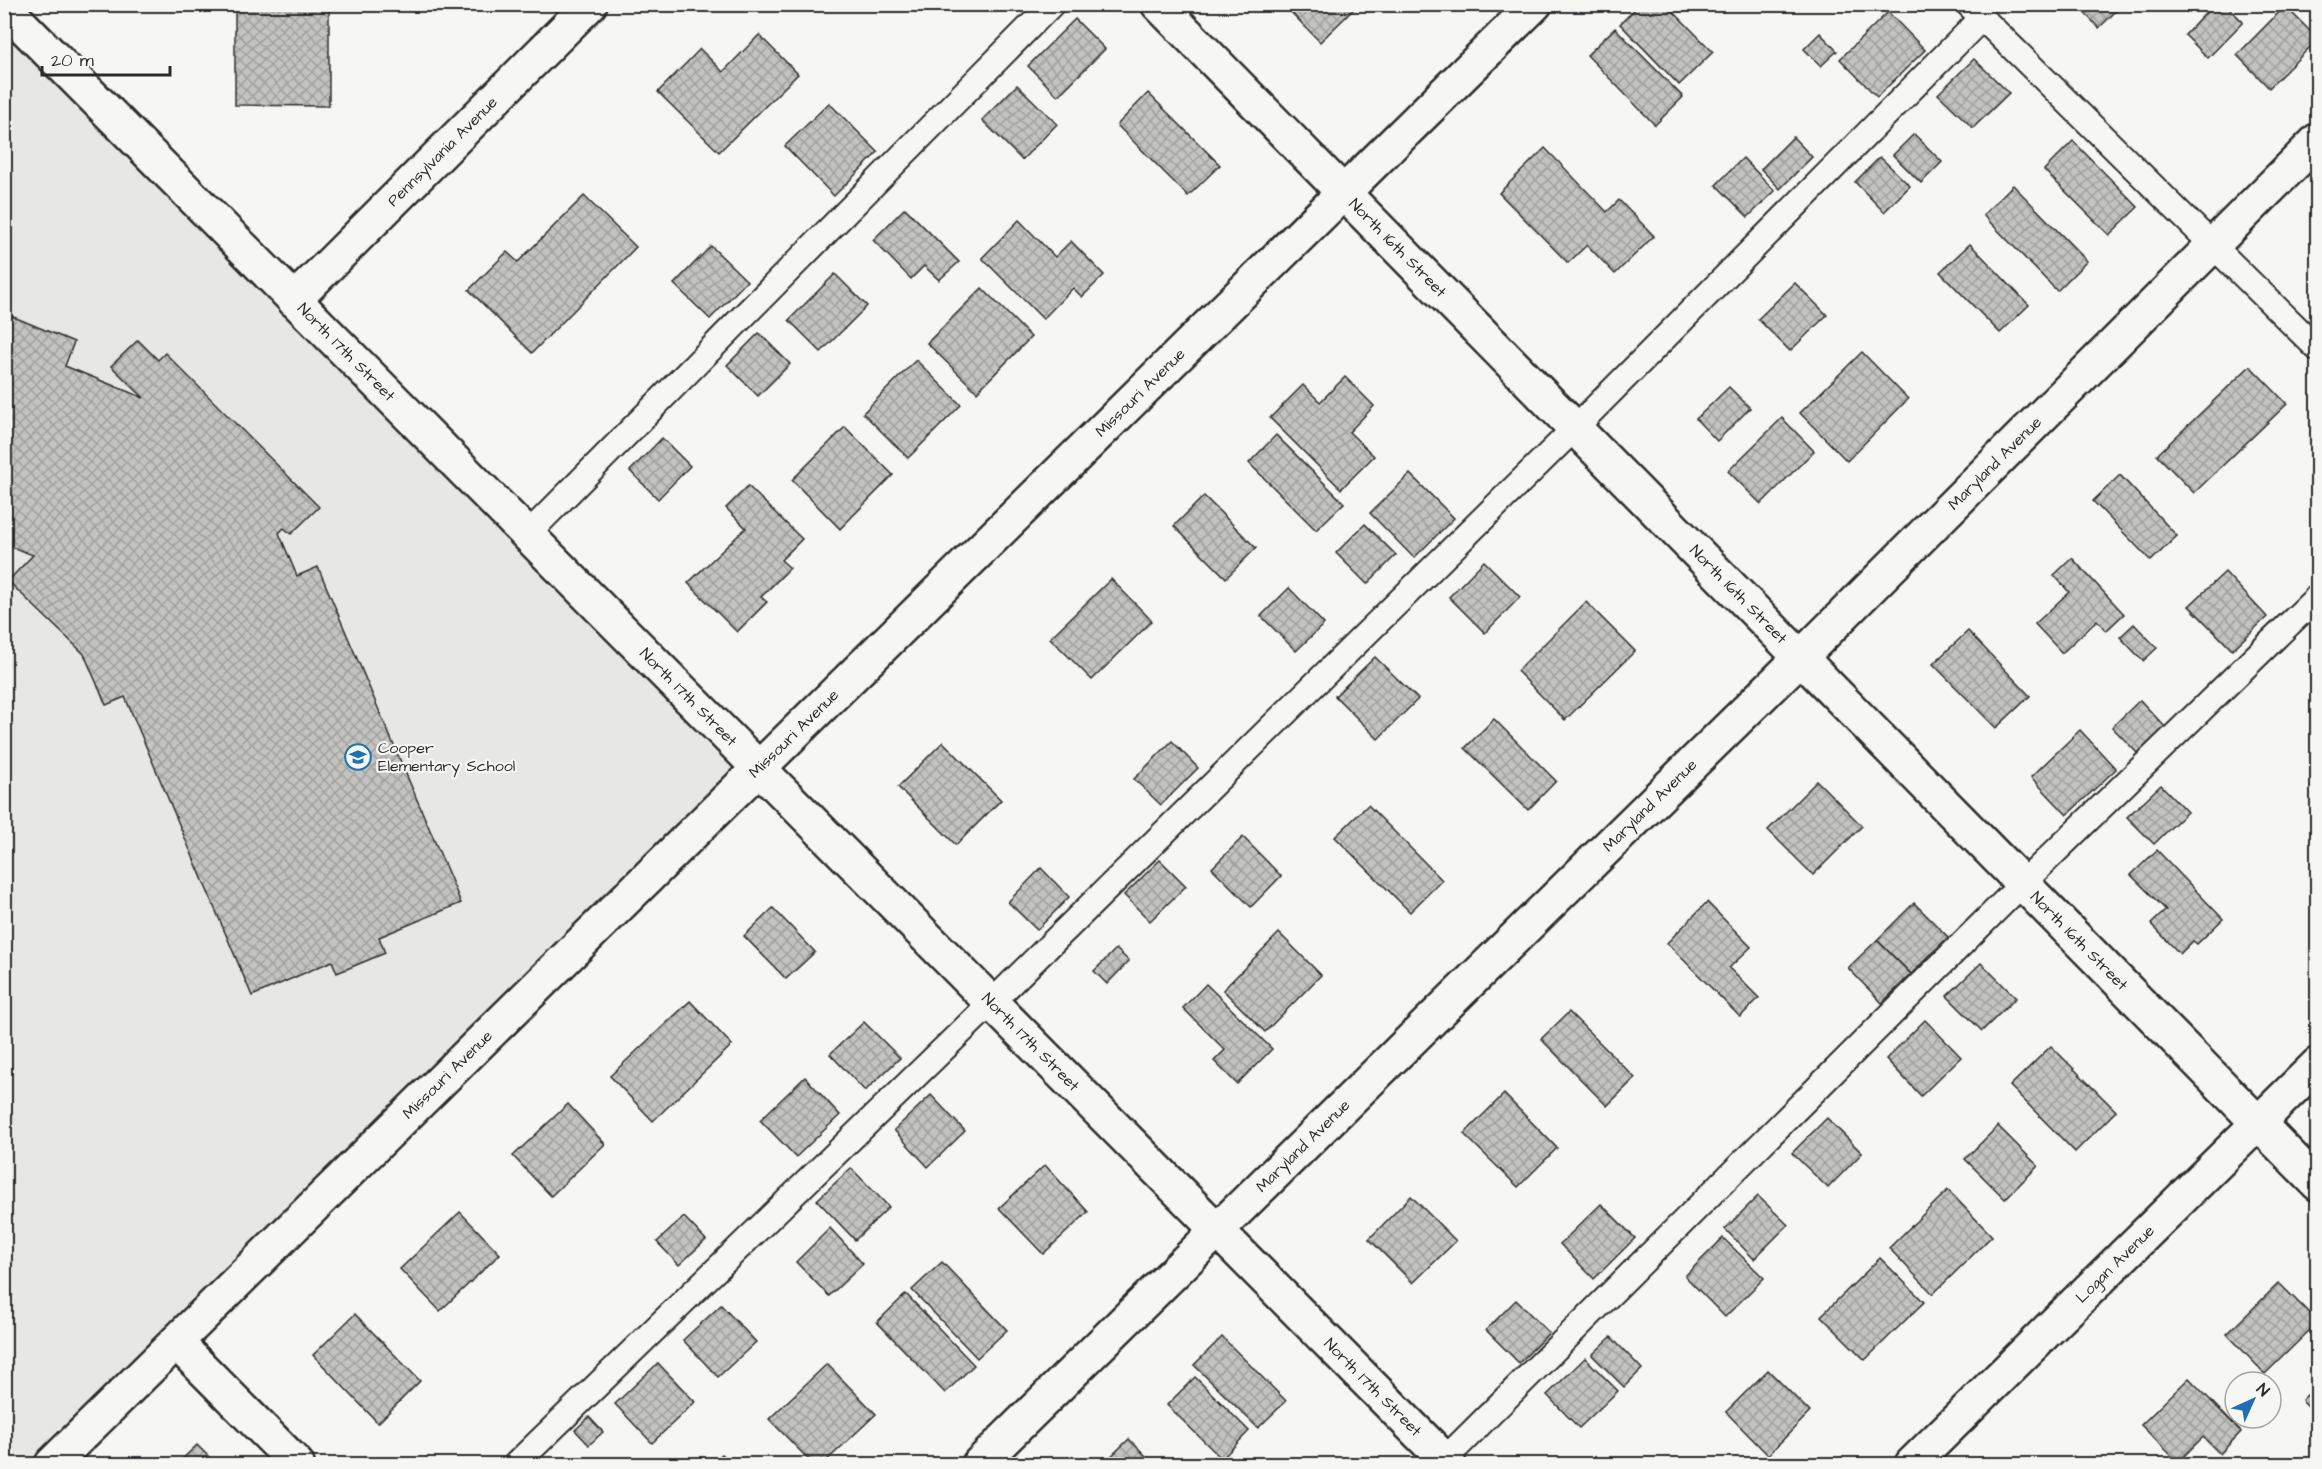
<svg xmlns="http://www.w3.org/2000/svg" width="2322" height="1469" viewBox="0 0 2322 1469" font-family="'Architects Daughter',sans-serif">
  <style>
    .built { fill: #e7e7e3 }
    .building { fill: url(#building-cross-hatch); stroke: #2b2b2b; stroke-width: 1.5 }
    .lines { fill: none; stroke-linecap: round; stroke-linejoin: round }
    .lane-casing { stroke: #2b2b2b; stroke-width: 28 }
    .street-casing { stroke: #2b2b2b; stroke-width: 38 }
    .lane { stroke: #f6f6f2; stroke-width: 24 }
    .street { stroke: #f6f6f2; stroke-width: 33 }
    .labels { text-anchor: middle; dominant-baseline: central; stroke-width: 4.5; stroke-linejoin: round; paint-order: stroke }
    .street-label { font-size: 16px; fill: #2b2b2b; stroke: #f6f6f2 }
    .poi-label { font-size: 16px; fill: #2b2b2b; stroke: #f6f6f2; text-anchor: start }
  </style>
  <defs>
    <pattern id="building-cross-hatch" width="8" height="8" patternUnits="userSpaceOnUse" patternTransform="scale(1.5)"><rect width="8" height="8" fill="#c3c3c0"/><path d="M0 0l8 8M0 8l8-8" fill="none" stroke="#9f9f9c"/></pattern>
  </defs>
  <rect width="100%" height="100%" fill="#f6f6f2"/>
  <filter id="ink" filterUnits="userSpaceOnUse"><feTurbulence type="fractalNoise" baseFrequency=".0167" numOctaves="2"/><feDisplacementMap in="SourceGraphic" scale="12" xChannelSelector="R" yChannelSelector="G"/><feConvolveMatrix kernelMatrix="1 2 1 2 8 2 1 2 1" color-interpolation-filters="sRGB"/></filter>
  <g filter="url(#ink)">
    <polygon class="built" points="4,7 758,768 52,1464 4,1464"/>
    <g class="building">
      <polygon points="235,4 329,4 329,106 235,105"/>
      <polygon points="1283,4 1359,4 1320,42"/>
      <polygon points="1640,4 1666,4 1713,52 1679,85 1620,24"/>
      <polygon points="2004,4 2016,4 2010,11"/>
      <polygon points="2076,4 2123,4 2099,28"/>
      <polygon points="2214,4 2225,4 2243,22 2208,58 2185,35"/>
      <polygon points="2285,6 2318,39 2269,88 2237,55"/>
      <polygon points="1888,12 1925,50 1877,97 1840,59"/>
      <polygon points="1075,19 1105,49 1058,96 1028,66"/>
      <polygon points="1615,28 1683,97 1655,125 1587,55"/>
      <polygon points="1820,33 1837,51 1821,66 1804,49"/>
      <polygon points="759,35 798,74 719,152 658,92 700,49 723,72"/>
      <polygon points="1974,59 2009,93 1973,128 1938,94"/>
      <polygon points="1017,85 1057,124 1022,160 982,120"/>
      <polygon points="1148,93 1220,165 1188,196 1117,125"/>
      <polygon points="829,103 878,152 834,196 785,146"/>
      <polygon points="1914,134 1942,162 1921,183 1893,155"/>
      <polygon points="1793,137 1812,157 1780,189 1761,169"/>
      <polygon points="2073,141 2138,207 2109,235 2044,170"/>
      <polygon points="1545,148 1607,212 1619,200 1654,236 1615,274 1587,245 1568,263 1499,193"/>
      <polygon points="1880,157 1910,186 1884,212 1855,182"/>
      <polygon points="1743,158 1775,191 1748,217 1716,185"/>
      <polygon points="2013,185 2087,261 2057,291 1983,215"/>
      <polygon points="584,196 636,247 532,353 469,290 507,252 518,262"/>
      <polygon points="905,208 959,262 939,280 924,266 911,279 873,240"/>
      <polygon points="1019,220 1055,257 1071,241 1104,275 1082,297 1073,288 1043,319 982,258"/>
      <polygon points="1970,244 2029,305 2000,333 1940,272"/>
      <polygon points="711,246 747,281 710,319 674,284"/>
      <polygon points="835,274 867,306 821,352 789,320"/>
      <polygon points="1795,283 1827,315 1790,351 1758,319"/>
      <polygon points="982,288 1031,337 977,392 927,343"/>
      <polygon points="4,313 74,342 65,366 144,398 111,366 138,340 158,360 165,353 319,507 291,534 284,528 279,533 297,576 318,567 461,903 379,937 385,953 337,973 332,961 252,996 125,697 106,705 84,654 8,581 33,555 4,544"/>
      <polygon points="759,333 790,364 758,396 727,365"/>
      <polygon points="1862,352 1908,399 1847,461 1800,413"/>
      <polygon points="916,360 961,405 908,458 863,413"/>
      <polygon points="2250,366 2287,404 2194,493 2157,455"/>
      <polygon points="1345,377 1374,406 1349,432 1374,456 1341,489 1270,418 1303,385 1320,402"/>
      <polygon points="1729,387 1750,408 1717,441 1696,419"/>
      <polygon points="1782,418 1814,451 1761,504 1728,471"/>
      <polygon points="845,427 893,475 840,529 792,480"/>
      <polygon points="1276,435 1344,503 1316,530 1249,463"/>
      <polygon points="662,438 690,466 658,499 630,471"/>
      <polygon points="1410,474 1454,518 1414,558 1370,513"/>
      <polygon points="2120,475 2177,536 2151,561 2093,501"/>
      <polygon points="748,486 802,539 781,560 790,568 761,597 767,602 737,632 688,583 746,528 726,508"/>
      <polygon points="1204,496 1256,548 1226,578 1174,526"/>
      <polygon points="1365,524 1396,555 1367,584 1336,553"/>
      <polygon points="2072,558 2124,614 2106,631 2097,620 2062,653 2035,624 2069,592 2054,575"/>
      <polygon points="1484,561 1520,597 1485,633 1449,597"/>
      <polygon points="2225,572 2267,617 2232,650 2189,606"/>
      <polygon points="1111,579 1152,621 1092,680 1050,638"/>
      <polygon points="1289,588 1324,624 1296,651 1261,616"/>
      <polygon points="1586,602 1635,651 1565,720 1517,671"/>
      <polygon points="2134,624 2157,648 2143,661 2120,637"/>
      <polygon points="1968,631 2030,696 1996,728 1933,664"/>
      <polygon points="1375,657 1418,699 1378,739 1335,696"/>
      <polygon points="2140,700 2166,728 2139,755 2112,727"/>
      <polygon points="1494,719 1556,781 1528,810 1465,748"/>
      <polygon points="2080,730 2116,769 2067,815 2031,777"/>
      <polygon points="1172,741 1198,768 1161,805 1134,779"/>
      <polygon points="943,742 1001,800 956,845 898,787"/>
      <polygon points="1817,781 1862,826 1813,875 1768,830"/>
      <polygon points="2161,785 2187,812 2154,844 2127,817"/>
      <polygon points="1368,805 1442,880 1410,912 1335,837"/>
      <polygon points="1243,837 1281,876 1251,907 1212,868"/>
      <polygon points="2157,850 2223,919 2197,944 2193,941 2180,954 2151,924 2166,910 2131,875"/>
      <polygon points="1160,860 1186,886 1150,921 1124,895"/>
      <polygon points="1041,868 1069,897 1037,930 1008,902"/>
      <polygon points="1707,902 1751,947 1729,968 1759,998 1740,1017 1667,943"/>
      <polygon points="1914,903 1948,937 1911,974 1877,940"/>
      <polygon points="773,908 815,952 786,979 744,936"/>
      <polygon points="1279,933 1321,975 1265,1032 1223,990"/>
      <polygon points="1877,940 1911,974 1882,1003 1848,968"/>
      <polygon points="1116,949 1129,961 1107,984 1094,971"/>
      <polygon points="1981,963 2016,998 1982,1031 1947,996"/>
      <polygon points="1206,984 1272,1049 1237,1084 1214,1061 1225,1050 1183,1008"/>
      <polygon points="690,1001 732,1045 653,1121 610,1076"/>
      <polygon points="1569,1012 1635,1078 1607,1106 1541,1039"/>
      <polygon points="1925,1020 1961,1057 1921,1096 1886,1059"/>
      <polygon points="864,1022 900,1058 865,1091 830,1054"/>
      <polygon points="2051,1046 2116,1111 2075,1152 2010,1086"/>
      <polygon points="805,1077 840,1115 796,1157 760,1120"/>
      <polygon points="1504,1094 1557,1148 1518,1187 1464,1134"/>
      <polygon points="931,1095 965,1131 928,1167 894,1130"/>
      <polygon points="568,1104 605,1144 551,1196 513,1156"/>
      <polygon points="1827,1118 1862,1153 1828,1188 1792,1153"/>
      <polygon points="1998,1126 2038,1166 2005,1199 1965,1159"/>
      <polygon points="1045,1165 1088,1212 1043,1254 999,1208"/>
      <polygon points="851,1168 889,1207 855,1240 817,1200"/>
      <polygon points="1948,1190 1992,1236 1933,1294 1889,1248"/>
      <polygon points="1411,1196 1456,1241 1413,1283 1369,1239"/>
      <polygon points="1758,1196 1788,1225 1754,1259 1725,1229"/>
      <polygon points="1601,1204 1635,1238 1594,1279 1560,1244"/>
      <polygon points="460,1212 500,1254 440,1311 400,1269"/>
      <polygon points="684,1217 706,1240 679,1265 657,1242"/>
      <polygon points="830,1228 863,1264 829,1296 796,1262"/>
      <polygon points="1723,1238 1764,1278 1725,1317 1685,1276"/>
      <polygon points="1880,1258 1924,1302 1865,1360 1821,1316"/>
      <polygon points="942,1262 1007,1330 977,1358 912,1290"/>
      <polygon points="2279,1283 2318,1322 2265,1374 2227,1334"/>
      <polygon points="906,1294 974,1365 945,1393 877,1322"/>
      <polygon points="1516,1300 1549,1333 1519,1363 1486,1330"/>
      <polygon points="721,1305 756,1342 718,1377 683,1340"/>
      <polygon points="355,1314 420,1381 378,1423 313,1355"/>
      <polygon points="1222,1337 1286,1401 1258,1428 1194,1365"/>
      <polygon points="1611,1337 1642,1369 1624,1387 1592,1355"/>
      <polygon points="1585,1358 1618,1391 1579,1428 1547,1395"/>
      <polygon points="658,1363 695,1402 652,1443 615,1404"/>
      <polygon points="827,1364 876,1414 823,1464 813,1464 769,1419"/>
      <polygon points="1768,1370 1810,1412 1768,1455 1726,1412"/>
      <polygon points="1195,1377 1249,1431 1222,1459 1167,1405"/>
      <polygon points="2189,1378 2241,1432 2220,1454 2203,1437 2178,1462 2141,1425"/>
      <polygon points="2318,1384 2318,1416 2302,1400"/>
      <polygon points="589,1417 603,1432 589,1445 575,1430"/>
      <polygon points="1129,1439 1154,1464 1103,1464"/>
      <polygon points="197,1445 216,1464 177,1464"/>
      <polygon points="722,1454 732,1464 711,1464"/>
    </g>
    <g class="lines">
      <g class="lane-casing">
        <g id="lane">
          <polyline points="1968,4 2318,349"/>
          <polyline points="527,535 1052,4"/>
          <polyline points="516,1464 991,1003 1574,429 1982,18"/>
          <polyline points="1440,1464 2022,884 2318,596"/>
        </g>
      </g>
      <g class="street-casing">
        <g id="street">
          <path id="s1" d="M1158,4L2318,1184"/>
          <path id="s2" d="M4,7L1449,1464"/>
          <path id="s3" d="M294,300L590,4"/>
          <polyline points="176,1342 297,1464"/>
          <path id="s4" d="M52,1464L1535,4"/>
          <path id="s5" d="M979,1464L1800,658L2318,140"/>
          <path id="s6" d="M1912,1464L2318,1064"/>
        </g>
      </g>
      <use href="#lane" class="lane"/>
      <use href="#street" class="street"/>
    </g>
  </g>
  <defs>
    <g id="school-ring" transform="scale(1.35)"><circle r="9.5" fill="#f6f6f2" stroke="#1f6fb2" stroke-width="1.5"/><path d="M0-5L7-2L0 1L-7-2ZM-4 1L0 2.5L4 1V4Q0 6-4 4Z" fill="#1f6fb2"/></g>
  </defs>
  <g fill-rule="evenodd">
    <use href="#school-ring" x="358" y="757"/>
  </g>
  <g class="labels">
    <g class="street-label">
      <text stroke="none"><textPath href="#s3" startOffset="210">Pennsylvania Avenue</textPath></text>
      <text stroke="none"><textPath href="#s1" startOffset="342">North 16th Street</textPath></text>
      <text stroke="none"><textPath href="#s2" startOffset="486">North 17th Street</textPath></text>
      <text stroke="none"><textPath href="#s4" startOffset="1527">Missouri Avenue</textPath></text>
      <text stroke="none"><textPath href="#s5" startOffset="1426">Maryland Avenue</textPath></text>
      <text stroke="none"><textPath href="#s1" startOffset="828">North 16th Street</textPath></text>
      <text stroke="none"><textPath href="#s2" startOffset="972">North 17th Street</textPath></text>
      <text stroke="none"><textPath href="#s4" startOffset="1041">Missouri Avenue</textPath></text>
      <text stroke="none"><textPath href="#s5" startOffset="940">Maryland Avenue</textPath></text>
      <text stroke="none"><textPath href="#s1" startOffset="1314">North 16th Street</textPath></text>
      <text stroke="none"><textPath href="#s2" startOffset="1458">North 17th Street</textPath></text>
      <text stroke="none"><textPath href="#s4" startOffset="555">Missouri Avenue</textPath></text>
      <text stroke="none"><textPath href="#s5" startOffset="454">Maryland Avenue</textPath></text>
      <text stroke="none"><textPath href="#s6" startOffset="285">Logan Avenue</textPath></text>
      <text stroke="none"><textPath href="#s2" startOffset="1944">North 17th Street</textPath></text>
    </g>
    <g class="poi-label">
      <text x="378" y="748">Cooper<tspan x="378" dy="18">Elementary School</tspan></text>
    </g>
  </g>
  <rect width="2322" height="1469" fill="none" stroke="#f6f6f2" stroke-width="24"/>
  <rect x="12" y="12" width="2298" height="1445" fill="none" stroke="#2b2b2b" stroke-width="2" filter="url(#ink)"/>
  <g transform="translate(2253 1400) rotate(45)"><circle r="28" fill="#f6f6f2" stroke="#a5a5a2" stroke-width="1.5"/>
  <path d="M0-4.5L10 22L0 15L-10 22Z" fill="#1f6fb2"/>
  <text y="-9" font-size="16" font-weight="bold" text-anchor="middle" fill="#2b2b2b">N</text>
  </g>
  <path d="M42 66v9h128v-9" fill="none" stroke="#2b2b2b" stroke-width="3"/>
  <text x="51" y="66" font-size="18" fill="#2b2b2b" stroke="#f6f6f2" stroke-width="4.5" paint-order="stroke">20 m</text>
</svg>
